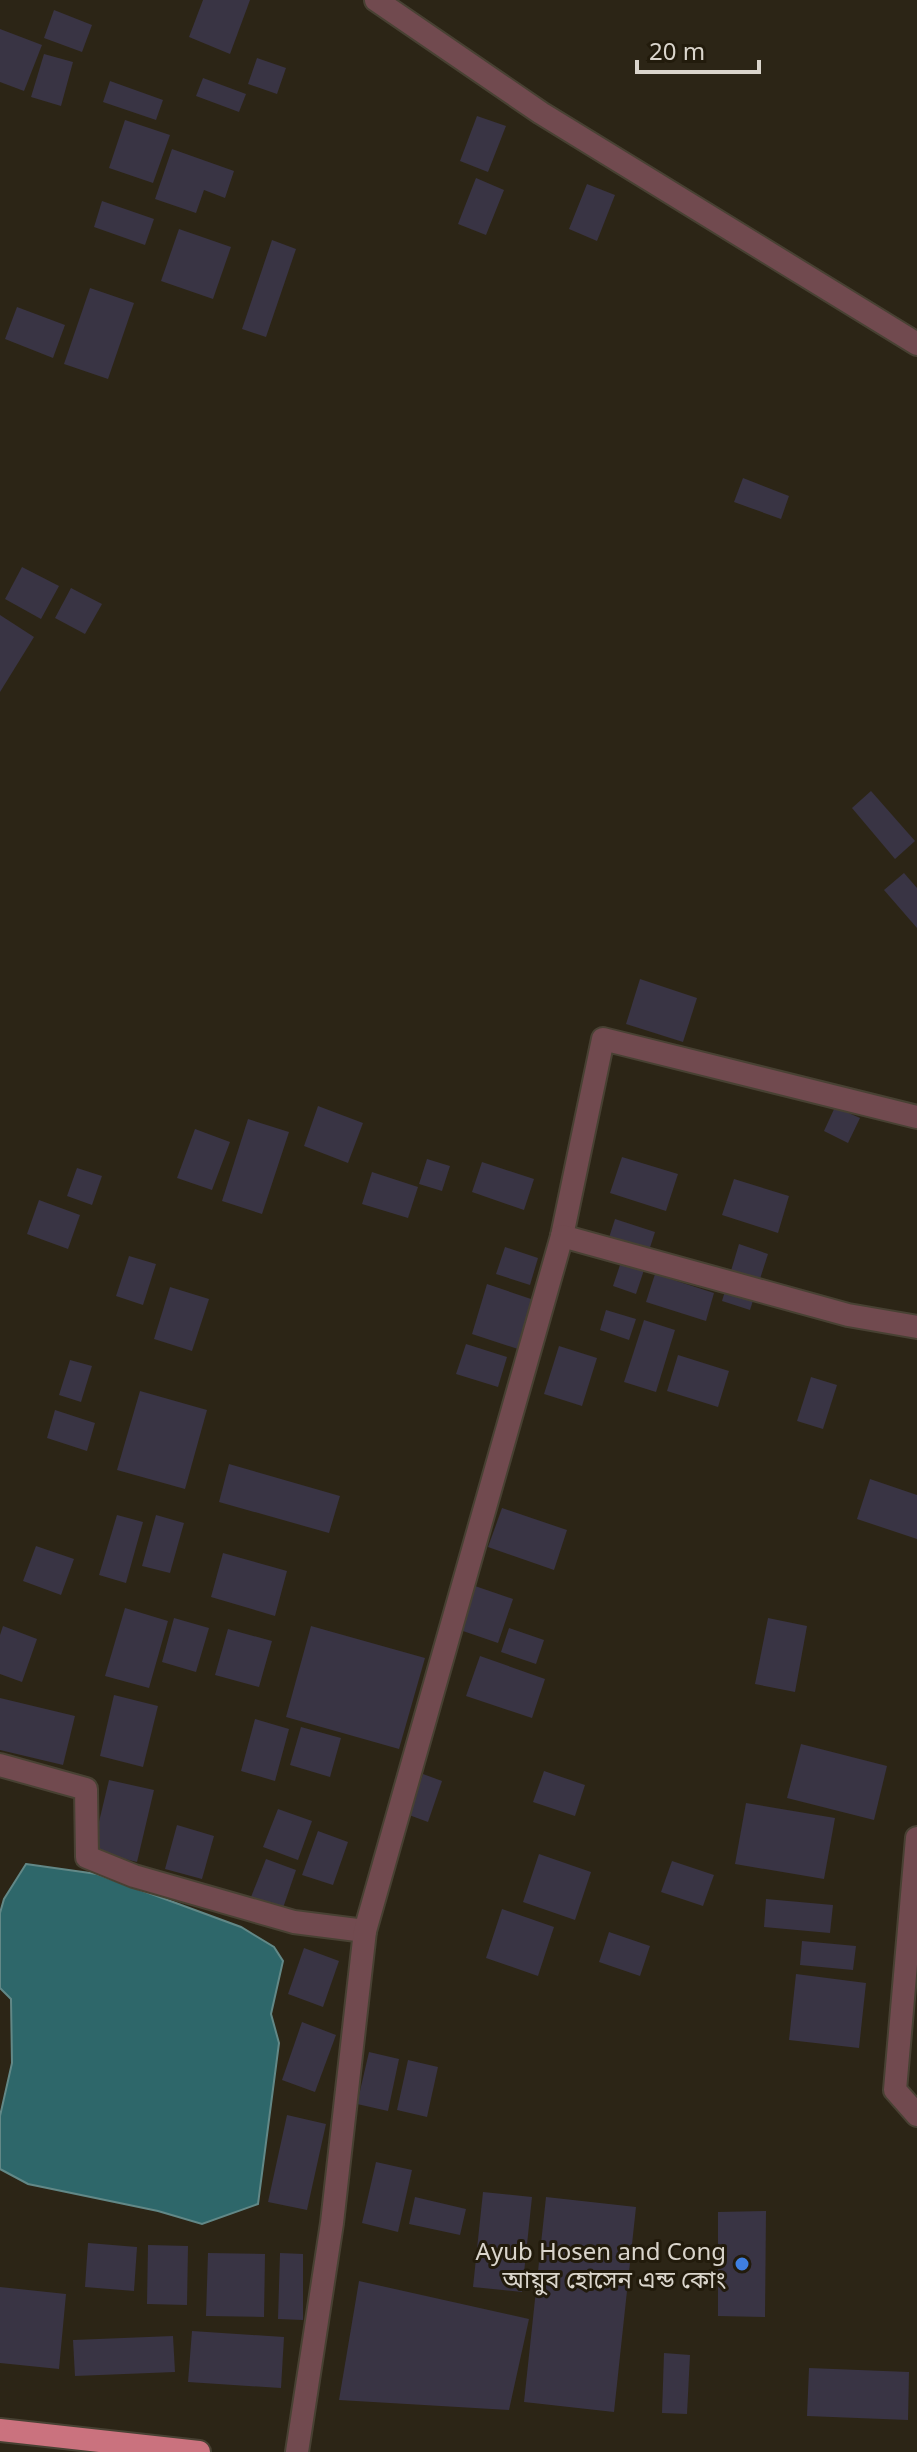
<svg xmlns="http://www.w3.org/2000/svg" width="917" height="2452" viewBox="0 0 917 2452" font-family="'Noto Sans','Noto Sans Bengali',sans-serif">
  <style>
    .water { fill: #2e676a; stroke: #628887; stroke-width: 2 }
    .building { fill: #393444 }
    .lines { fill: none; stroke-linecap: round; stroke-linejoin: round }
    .minor-casing { stroke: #484133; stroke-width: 26 }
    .trunk-casing { stroke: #484133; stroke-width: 26 }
    .minor { stroke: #714a4f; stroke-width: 22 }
    .trunk { stroke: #ca727e; stroke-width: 22 }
    .shop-dot { fill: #3f7fe0; stroke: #221b0c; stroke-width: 3 }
    .labels { text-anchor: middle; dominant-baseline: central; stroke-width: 6; stroke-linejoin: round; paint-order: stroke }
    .poi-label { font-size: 24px; fill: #dad5cc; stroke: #221b0c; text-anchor: end }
  </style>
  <rect width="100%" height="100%" fill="#2c2516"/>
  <polygon class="water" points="26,1864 97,1874 241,1927 274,1947 283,1961 271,2014 279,2043 258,2204 202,2224 158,2211 28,2184 0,2169 0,2116 12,2063 11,1999 0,1988 0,1913 4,1899"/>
  <g class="building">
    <polygon points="203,0 250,0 230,54 189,37"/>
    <polygon points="54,10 92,25 82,52 44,38"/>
    <polygon points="0,29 42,45 24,91 0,82"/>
    <polygon points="44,54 73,62 61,106 31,97"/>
    <polygon points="257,58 286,68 277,94 248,84"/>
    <polygon points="203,78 246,94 239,112 196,96"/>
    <polygon points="110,81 163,100 156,120 103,102"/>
    <polygon points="477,116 506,126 488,172 460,161"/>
    <polygon points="125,120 170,135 153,183 109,168"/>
    <polygon points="172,149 234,171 225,198 204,190 196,213 155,199"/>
    <polygon points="476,178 504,190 486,235 458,224"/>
    <polygon points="587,184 615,195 597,241 569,229"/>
    <polygon points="102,201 154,219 145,245 94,227"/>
    <polygon points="179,229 231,247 213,299 161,281"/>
    <polygon points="272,240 296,249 266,337 242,329"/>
    <polygon points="90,288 134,303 108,379 64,364"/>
    <polygon points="17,307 65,325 53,358 5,339"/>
    <polygon points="743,478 789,496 781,519 734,502"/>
    <polygon points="22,567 59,586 41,619 5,599"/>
    <polygon points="71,588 102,604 85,634 55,618"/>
    <polygon points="0,615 34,637 0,692"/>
    <polygon points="871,791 915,841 895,859 852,808"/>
    <polygon points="904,873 917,888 917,928 884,890"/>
    <polygon points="640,979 697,998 683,1042 626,1024"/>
    <polygon points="318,1106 363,1123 348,1163 304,1146"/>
    <polygon points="835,1107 860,1118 848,1143 824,1131"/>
    <polygon points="248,1119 289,1132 262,1214 222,1201"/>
    <polygon points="195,1129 230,1142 212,1190 177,1178"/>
    <polygon points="622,1157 678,1174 666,1211 610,1193"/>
    <polygon points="427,1159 450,1166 442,1191 419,1184"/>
    <polygon points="482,1162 534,1179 524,1210 472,1192"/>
    <polygon points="77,1168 102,1176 92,1205 67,1196"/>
    <polygon points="372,1172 418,1187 408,1218 362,1204"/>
    <polygon points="734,1179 789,1196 778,1233 722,1215"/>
    <polygon points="39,1200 80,1215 68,1249 27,1234"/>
    <polygon points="615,1219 655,1232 646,1260 606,1247"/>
    <polygon points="739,1244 768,1254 750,1310 722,1301"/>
    <polygon points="505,1247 538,1258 530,1285 496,1274"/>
    <polygon points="129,1256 156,1264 143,1305 116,1296"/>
    <polygon points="622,1259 645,1267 636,1294 613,1286"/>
    <polygon points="655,1274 714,1293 706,1321 646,1302"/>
    <polygon points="487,1284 534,1300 518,1349 472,1334"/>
    <polygon points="170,1287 209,1299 192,1351 154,1339"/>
    <polygon points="606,1310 636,1319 629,1340 600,1330"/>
    <polygon points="644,1320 675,1330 656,1392 624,1382"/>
    <polygon points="466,1344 507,1357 498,1387 456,1374"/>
    <polygon points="559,1346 597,1358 582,1406 544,1394"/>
    <polygon points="678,1355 729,1371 718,1407 667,1391"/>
    <polygon points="70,1360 92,1366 81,1402 59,1395"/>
    <polygon points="811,1377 837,1385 823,1429 797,1421"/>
    <polygon points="140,1391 207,1410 185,1489 117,1470"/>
    <polygon points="55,1410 95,1423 87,1451 47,1438"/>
    <polygon points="229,1464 340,1496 329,1533 219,1502"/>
    <polygon points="870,1479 917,1495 917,1539 857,1519"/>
    <polygon points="502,1508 567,1530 554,1570 488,1547"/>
    <polygon points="117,1515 143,1522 126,1583 99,1575"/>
    <polygon points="156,1515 184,1523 170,1573 142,1566"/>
    <polygon points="36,1546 74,1559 61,1595 23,1581"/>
    <polygon points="223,1553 287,1571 275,1616 211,1597"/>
    <polygon points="475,1586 513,1599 498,1643 460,1630"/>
    <polygon points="125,1608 168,1621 149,1688 105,1676"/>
    <polygon points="174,1618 209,1628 196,1672 162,1662"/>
    <polygon points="768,1618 807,1626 795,1692 755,1684"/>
    <polygon points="3,1626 37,1639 22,1682 0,1674 0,1635"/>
    <polygon points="311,1626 425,1658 399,1749 286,1717"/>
    <polygon points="509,1628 544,1640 536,1664 501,1652"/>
    <polygon points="228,1629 272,1641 259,1687 215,1675"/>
    <polygon points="480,1656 545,1679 532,1718 466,1696"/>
    <polygon points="114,1695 158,1706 143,1767 100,1756"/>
    <polygon points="0,1698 75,1716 63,1765 0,1750"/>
    <polygon points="255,1719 289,1729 275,1781 241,1771"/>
    <polygon points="301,1727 341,1738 330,1777 290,1765"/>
    <polygon points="801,1744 887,1766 874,1820 787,1798"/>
    <polygon points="544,1771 585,1785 575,1816 533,1802"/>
    <polygon points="423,1774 442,1781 428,1822 409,1815"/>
    <polygon points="109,1780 154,1790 137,1862 92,1851"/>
    <polygon points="746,1803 835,1818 824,1879 735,1864"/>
    <polygon points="278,1809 312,1821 298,1860 263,1847"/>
    <polygon points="177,1825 214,1836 202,1879 165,1869"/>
    <polygon points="318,1831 348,1842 333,1885 302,1875"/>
    <polygon points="539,1854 591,1872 575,1920 523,1902"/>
    <polygon points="266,1859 296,1870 283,1908 251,1897"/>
    <polygon points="672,1861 714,1875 703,1906 661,1892"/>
    <polygon points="766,1899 833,1905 830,1933 764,1927"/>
    <polygon points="502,1909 554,1927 538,1976 486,1958"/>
    <polygon points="609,1932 650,1946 640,1976 599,1962"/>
    <polygon points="802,1941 856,1946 853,1970 800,1965"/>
    <polygon points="304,1948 339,1961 323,2007 288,1994"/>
    <polygon points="796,1974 866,1983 859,2048 789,2040"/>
    <polygon points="302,2022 336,2035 315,2092 282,2080"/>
    <polygon points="369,2052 399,2059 388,2111 357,2104"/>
    <polygon points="408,2060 438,2067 427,2117 397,2110"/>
    <polygon points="287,2115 326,2124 307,2210 268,2202"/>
    <polygon points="376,2162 412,2170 398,2232 362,2223"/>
    <polygon points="483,2192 532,2197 522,2292 473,2287"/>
    <polygon points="415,2197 466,2209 460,2235 409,2224"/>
    <polygon points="546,2197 636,2207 614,2412 524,2402"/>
    <polygon points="766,2211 765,2317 718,2316 718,2212"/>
    <polygon points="88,2243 137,2247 134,2291 85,2287"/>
    <polygon points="148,2245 188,2246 187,2305 147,2304"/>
    <polygon points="208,2253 265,2254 264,2317 206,2316"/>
    <polygon points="280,2253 303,2254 303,2320 278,2319"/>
    <polygon points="359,2281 529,2319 509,2410 339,2400"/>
    <polygon points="0,2287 66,2294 59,2369 0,2363"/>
    <polygon points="192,2331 284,2337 281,2388 188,2382"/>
    <polygon points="173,2336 175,2372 75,2376 73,2340"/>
    <polygon points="664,2353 690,2355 687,2414 662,2413"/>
    <polygon points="809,2368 909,2372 908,2420 807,2416"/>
  </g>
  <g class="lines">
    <g class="minor-casing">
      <g id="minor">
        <polyline points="376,0 541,113 917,344"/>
        <polyline points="562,1236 603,1039 917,1117"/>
        <polyline points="0,1765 86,1789 87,1857 134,1876 294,1922 365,1931"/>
        <polyline points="917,1838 895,2090 917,2115"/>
        <polyline points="297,2452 332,2223 365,1931 562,1236 848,1315 917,1327"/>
      </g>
    </g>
    <g class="trunk-casing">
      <polyline id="trunk" points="0,2430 199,2452"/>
    </g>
    <use href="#minor" class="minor"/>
    <use href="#trunk" class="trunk"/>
  </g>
  <circle class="shop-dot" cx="742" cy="2264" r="8"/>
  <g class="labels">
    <g class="poi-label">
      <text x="726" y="2250">Ayub Hosen and Cong<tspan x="726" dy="28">আয়ুব হোসেন এন্ড কোং</tspan></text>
    </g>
  </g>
  <path d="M637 60v12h122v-12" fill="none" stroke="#dad5cc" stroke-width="4"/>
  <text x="649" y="60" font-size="24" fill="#dad5cc" stroke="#221b0c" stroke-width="6" paint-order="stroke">20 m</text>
</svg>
